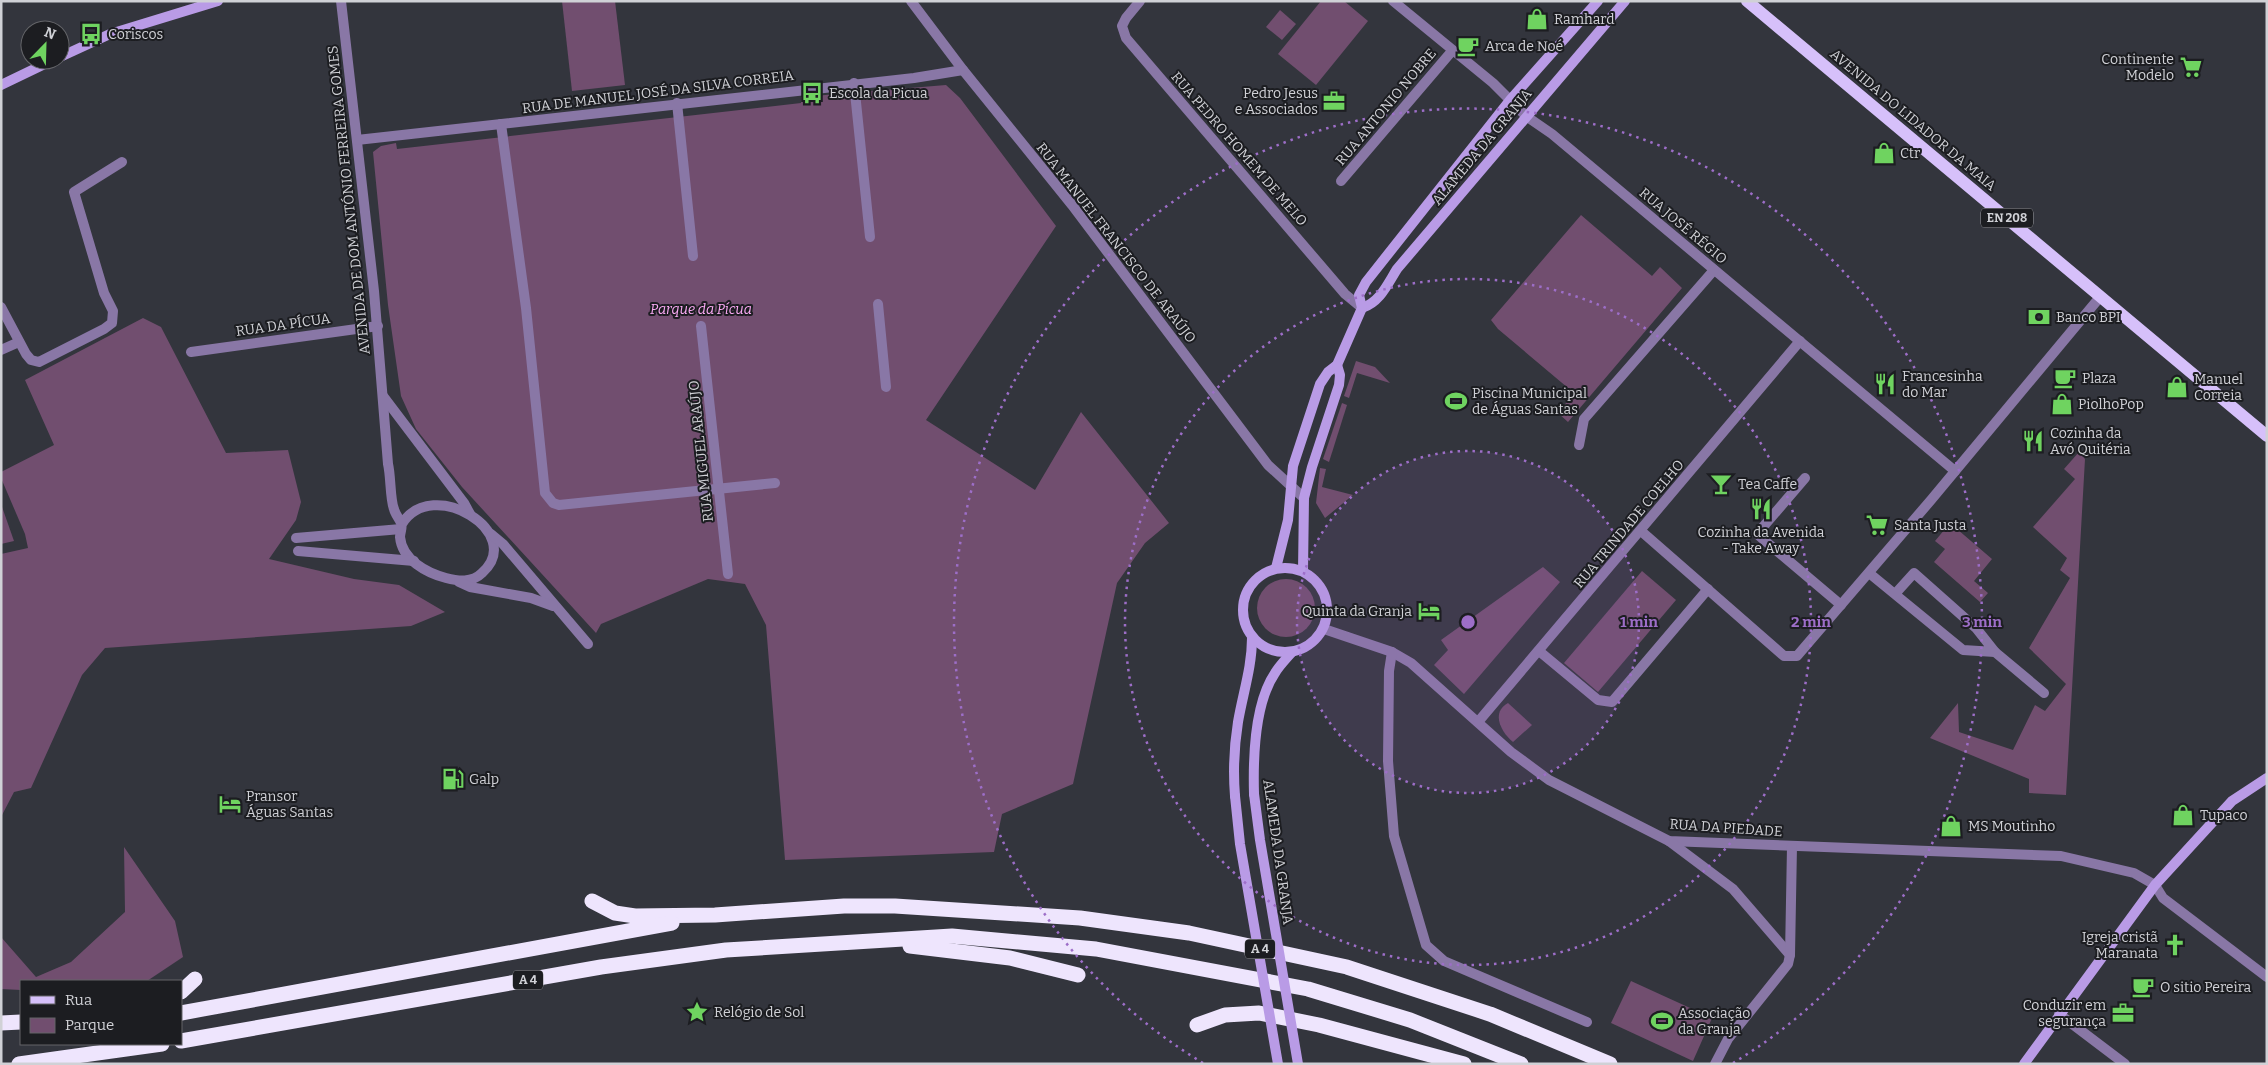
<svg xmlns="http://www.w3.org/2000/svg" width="2268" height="1065" viewBox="0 0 2268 1065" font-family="Bitter,serif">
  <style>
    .green { fill: #714e6f }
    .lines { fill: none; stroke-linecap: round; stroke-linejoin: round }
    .street { stroke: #8977a6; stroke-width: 10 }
    .secondary { stroke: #b99be6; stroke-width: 10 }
    .primary { stroke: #d6c0fa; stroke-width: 12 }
    .highway { stroke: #eee5fd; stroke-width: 15 }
    .secondary-bridge { stroke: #b99be6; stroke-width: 10 }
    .ring { fill: none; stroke: #9d6ec8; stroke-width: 2.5; stroke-dasharray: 2.5 5 }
    .labels { text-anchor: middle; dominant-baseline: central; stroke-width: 4; stroke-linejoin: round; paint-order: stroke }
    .shield { fill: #1c1d21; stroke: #9a9ba0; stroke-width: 1 }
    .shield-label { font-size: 12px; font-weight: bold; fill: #d0d1d6 }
    .poi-label { font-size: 14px; fill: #d0d1d6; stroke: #1c1d21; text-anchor: start }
    .street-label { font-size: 14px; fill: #d0d1d6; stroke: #1c1d21 }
    .park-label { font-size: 14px; font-style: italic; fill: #faaaf4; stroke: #1c1d21 }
    .centre { fill: #9d6ec8; stroke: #1c1d21; stroke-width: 2.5 }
    .ring-label { font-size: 15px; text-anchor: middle; font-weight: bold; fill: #9d6ec8; stroke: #1c1d21; stroke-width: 4; stroke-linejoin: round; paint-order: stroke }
  </style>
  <rect width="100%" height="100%" fill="#33353d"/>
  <g class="green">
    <polygon points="562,1 615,1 625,85 572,91"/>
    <polygon points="1321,1 1344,1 1368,21 1316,85 1278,54"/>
    <polygon points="1280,10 1296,24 1282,40 1266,27"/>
    <polygon points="946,85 960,98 1056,226 926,420 1035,490 1081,412 1169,523 1145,543 1117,583 1073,784 1002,814 994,852 785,860 766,625 745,584 708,579 601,624 596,633 462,487 416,429 401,396 388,305 373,152 381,146 396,143 397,149 801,103 801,97"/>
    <polygon points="1581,215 1652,276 1660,267 1682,288 1568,422 1558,413 1574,393 1498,329 1491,320"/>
    <polygon points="143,318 161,327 226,453 288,450 301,502 296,520 269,559 354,579 399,585 445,612 411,626 105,648 82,675 31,788 14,792 1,817 1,554 28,548 25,534 1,478 1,472 54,445 25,380"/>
    <polygon points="1356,361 1375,367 1390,383 1357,373 1349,398 1344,396"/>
    <polygon points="1342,403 1347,405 1329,462 1323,459"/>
    <polygon points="2079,452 2085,459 2066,795 2029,793 2029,779 1930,738 1958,703 1959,732 2013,750 2035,705 2045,711 2066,684 2029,648 2070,578 2060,570 2067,558 2033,527 2075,479 2064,469"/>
    <polygon points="1320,468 1326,469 1322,487 1353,495 1325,518 1316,503"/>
    <polygon points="1,504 14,541 1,544"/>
    <polygon points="1950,523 1992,559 1974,581 1988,593 1980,602 1934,562 1945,549 1935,541"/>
    <polygon points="1543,567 1560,582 1464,694 1434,665 1448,650 1441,640"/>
    <polygon points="1642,571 1676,600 1598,692 1564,663"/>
    <circle cx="1286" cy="608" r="29"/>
    <path d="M1508,703L1532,725L1513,742C1502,733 1490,713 1508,703Z"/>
    <polygon points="124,847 175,921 183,957 147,981 21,981 21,990 1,989 1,937 36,977 71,962 125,912"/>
    <polygon points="1631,981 1712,1018 1693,1061 1611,1023"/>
  </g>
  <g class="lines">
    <g class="street">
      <path d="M341,1L374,291L388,464C391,476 390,500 394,509C395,514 399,518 401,523C403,527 400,532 400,537C402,560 427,573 446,578C458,581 472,583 482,573C527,533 432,475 402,524"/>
      <polyline points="911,1 963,70 1072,205 1268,465 1304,498"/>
      <polyline points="1140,1 1126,18 1122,26 1126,38 1345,294 1362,308"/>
      <polyline points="1393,1 1493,83 1526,116 1552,134 1955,471"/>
      <polyline points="854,83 870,237"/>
      <polyline points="677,103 693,256"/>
      <polyline points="501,124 526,308 545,493 553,503 559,505 775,483"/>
      <polyline points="357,140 914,78 963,70"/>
      <polyline points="1341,181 1452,51"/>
      <polyline points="878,304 886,387"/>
      <polyline points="1,307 26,354 31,360 39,362 104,329 112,323 113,311 104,293 74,192 122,162"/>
      <polyline points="701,326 728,574"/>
      <polyline points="1,350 19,342"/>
      <polyline points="191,352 378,326"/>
      <polyline points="383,396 464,503 470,514"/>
      <polyline points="1579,445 1584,419 1714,270"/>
      <polyline points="1805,478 1757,534 1841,605"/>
      <polyline points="1641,531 1784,656 1797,656 1931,500 2100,297"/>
      <polyline points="491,534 503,544 588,644"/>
      <polyline points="296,538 401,529"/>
      <polyline points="298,551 414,561"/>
      <polyline points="1869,573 1963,650 1995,652 1976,628 1914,573 1895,594"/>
      <polyline points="459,582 470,587 531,598 553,606"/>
      <polyline points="1324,629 1392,652 1411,663 1511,752 1549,780 1669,841 2061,856 2134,873 2155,885 2163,898 2267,977"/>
      <polyline points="1539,651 1598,700 1612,702 1708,589"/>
      <polyline points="1392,652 1389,671 1388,761 1394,836 1426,945 1444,961 1587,1022"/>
      <polyline points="1995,652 2044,693"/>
      <polyline points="1478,722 1800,341"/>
      <polyline points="1669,841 1733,889 1790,955"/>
      <polyline points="2059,1014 2125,1064"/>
      <polyline points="1715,1064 1728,1039 1788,964 1790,955 1792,846"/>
    </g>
    <g class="secondary">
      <polyline points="60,57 110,34 218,1"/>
      <polyline points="1,85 53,60"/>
      <path d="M1362,308C1380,302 1387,285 1397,269L1625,1"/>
      <circle cx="1285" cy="610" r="42"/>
      <polyline points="1276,568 1288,520 1293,466 1320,384 1328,372 1337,365 1362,308 1359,295 1366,282 1510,100 1598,1"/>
      <polyline points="1303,571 1304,498 1312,467 1339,385 1340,375 1337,365"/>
      <path d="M1254,794C1253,758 1254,704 1275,673C1279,666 1286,659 1292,652"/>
      <path d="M1235,796C1233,771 1234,747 1238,722C1243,693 1252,667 1252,638"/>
      <polyline points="2024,1064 2155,885 2232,801 2267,778"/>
    </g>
    <polyline class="primary" points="1747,1 2267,436"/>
    <g class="highway">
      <polyline points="592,901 615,913 635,916 715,915 844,906 895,906 1080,918 1189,933 1347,967 1490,1014 1610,1064"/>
      <polyline points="910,946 1010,958 1078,975"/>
      <polyline points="181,992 195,979"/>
      <polyline points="181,1013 672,923"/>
      <polyline points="1,1023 21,1022"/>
      <polyline points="1197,1025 1225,1015 1259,1013 1319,1025 1464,1064"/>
      <polyline points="181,1041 601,967 726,950 952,936 1096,949 1308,989 1410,1020 1521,1064"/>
      <polyline points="19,1064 162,1044"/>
    </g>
    <g class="secondary-bridge">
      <polyline points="1254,794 1260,840 1298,1064"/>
      <polyline points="1235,796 1240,844 1278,1064"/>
    </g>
  </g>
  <circle cx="1468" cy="622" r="171" fill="#9d6ec8" fill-opacity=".12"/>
  <g class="ring">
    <circle cx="1468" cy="622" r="171"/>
    <circle cx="1468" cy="622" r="343"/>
    <path d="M1203 1063A514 514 0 1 1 1733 1063"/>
  </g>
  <defs>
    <g id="shop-bare" transform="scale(1.725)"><path d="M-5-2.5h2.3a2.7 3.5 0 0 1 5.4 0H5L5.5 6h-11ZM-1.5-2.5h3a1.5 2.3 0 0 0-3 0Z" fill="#6fd360" stroke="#1c1d21" stroke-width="2.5" paint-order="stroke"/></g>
    <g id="bus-bare" transform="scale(1.725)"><path d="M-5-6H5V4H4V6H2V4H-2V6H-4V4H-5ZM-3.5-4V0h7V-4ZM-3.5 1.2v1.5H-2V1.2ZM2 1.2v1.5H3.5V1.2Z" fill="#6fd360" stroke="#1c1d21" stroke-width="2.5" paint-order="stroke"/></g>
    <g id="cafe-bare" transform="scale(1.725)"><path d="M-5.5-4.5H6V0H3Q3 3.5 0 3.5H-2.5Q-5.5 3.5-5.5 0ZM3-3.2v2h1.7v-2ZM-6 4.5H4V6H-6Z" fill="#6fd360" stroke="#1c1d21" stroke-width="2.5" paint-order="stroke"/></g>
    <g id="supermarket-bare" transform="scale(1.725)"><path d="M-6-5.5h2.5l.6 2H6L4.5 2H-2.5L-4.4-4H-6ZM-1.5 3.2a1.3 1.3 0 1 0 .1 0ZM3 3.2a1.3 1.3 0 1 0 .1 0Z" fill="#6fd360" stroke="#1c1d21" stroke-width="2.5" paint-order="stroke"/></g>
    <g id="office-bare" transform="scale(1.725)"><path d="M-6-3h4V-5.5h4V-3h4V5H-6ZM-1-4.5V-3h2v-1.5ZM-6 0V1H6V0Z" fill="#6fd360" stroke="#1c1d21" stroke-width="2.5" paint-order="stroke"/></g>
    <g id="bank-bare" transform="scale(1.725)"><path d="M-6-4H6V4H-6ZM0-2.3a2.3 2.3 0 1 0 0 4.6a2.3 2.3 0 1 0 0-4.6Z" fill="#6fd360" stroke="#1c1d21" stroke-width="2.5" paint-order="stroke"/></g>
    <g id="restaurant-bare" transform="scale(1.725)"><path d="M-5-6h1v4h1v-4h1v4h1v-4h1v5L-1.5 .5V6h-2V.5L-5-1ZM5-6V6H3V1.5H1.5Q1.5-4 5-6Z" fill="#6fd360" stroke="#1c1d21" stroke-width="2.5" paint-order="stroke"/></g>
    <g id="stadium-bare" transform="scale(1.725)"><path d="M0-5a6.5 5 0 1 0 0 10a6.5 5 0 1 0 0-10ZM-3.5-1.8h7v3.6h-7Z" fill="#6fd360" stroke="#1c1d21" stroke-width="2.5" paint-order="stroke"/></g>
    <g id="bar-bare" transform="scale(1.725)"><path d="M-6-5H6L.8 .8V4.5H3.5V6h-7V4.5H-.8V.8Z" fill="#6fd360" stroke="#1c1d21" stroke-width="2.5" paint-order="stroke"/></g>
    <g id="hotel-bare" transform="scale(1.725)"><path d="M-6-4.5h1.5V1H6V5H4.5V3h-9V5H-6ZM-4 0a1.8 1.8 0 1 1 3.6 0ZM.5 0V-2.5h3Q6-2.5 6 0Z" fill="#6fd360" stroke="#1c1d21" stroke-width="2.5" paint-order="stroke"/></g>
    <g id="fuel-bare" transform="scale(1.725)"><path d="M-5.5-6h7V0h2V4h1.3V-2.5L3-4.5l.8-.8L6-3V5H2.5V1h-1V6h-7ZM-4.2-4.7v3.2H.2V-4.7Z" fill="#6fd360" stroke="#1c1d21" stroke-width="2.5" paint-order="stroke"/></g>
    <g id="church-bare" transform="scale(1.725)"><path d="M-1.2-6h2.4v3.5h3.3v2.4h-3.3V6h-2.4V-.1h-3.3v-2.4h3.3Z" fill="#6fd360" stroke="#1c1d21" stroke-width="2.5" paint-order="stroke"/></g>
    <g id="sight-bare" transform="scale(1.725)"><path d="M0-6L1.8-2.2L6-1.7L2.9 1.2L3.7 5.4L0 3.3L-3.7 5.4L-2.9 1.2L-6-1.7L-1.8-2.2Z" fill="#6fd360" stroke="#1c1d21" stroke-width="2.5" paint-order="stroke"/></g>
  </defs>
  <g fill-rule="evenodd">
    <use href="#shop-bare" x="1537" y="19"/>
    <use href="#bus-bare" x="91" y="34"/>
    <use href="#cafe-bare" x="1468" y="46"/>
    <use href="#supermarket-bare" x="2191" y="67"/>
    <use href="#bus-bare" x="812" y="93"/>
    <use href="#office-bare" x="1334" y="101"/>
    <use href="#shop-bare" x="1884" y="153"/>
    <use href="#bank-bare" x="2039" y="317"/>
    <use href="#cafe-bare" x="2065" y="378"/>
    <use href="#restaurant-bare" x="1885" y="384"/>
    <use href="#shop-bare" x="2177" y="387"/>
    <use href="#stadium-bare" x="1456" y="401"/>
    <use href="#shop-bare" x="2062" y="404"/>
    <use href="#restaurant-bare" x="2033" y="441"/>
    <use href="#bar-bare" x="1721" y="484"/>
    <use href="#restaurant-bare" x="1761" y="509"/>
    <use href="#supermarket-bare" x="1877" y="525"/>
    <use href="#hotel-bare" x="1429" y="611"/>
    <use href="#fuel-bare" x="453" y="779"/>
    <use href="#hotel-bare" x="230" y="804"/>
    <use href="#shop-bare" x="2183" y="815"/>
    <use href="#shop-bare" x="1951" y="826"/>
    <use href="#church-bare" x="2175" y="945"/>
    <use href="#cafe-bare" x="2143" y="987"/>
    <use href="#sight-bare" x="697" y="1012"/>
    <use href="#office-bare" x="2123" y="1013"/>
    <use href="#stadium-bare" x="1662" y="1021"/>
  </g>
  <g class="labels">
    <g class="shield">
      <rect x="1981" y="208.5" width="52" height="19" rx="4"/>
      <rect x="1245" y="939.5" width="30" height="19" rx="4"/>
      <rect x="513" y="970.5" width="30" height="19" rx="4"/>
    </g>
    <g class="shield-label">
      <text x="2007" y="218">EN 208</text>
      <text x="1260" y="949">A 4</text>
      <text x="528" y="980">A 4</text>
    </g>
    <g class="poi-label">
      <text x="1554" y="19">Ramhard</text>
      <text x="108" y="34">Coriscos</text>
      <text x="1485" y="46">Arca de Noé</text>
      <text x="2174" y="59" text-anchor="end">Continente<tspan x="2174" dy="16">Modelo</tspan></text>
      <text x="829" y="93">Escola da Picua</text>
      <text x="1318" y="93" text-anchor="end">Pedro Jesus<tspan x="1318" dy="16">e Associados</tspan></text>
      <text x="1900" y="153">Ctr</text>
      <text x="2056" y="317">Banco BPI</text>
      <text x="1902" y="376">Francesinha<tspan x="1902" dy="16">do Mar</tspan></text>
      <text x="2082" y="378">Plaza</text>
      <text x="2194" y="379">Manuel<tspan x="2194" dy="16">Correia</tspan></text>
      <text x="1472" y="393">Piscina Municipal<tspan x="1472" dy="16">de Águas Santas</tspan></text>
      <text x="2078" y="404">PiolhoPop</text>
      <text x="2050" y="433">Cozinha da<tspan x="2050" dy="16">Avó Quitéria</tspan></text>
      <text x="1738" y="484">Tea Caffe</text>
      <text x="1894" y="525">Santa Justa</text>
      <text x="1761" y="532" text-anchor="middle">Cozinha da Avenida<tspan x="1761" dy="16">- Take Away</tspan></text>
      <text x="1412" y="611" text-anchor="end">Quinta da Granja</text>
      <text x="469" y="779">Galp</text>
      <text x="246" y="796">Pransor<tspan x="246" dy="16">Águas Santas</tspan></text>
      <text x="2200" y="815">Tupaco</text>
      <text x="1968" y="826">MS Moutinho</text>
      <text x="2158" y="937" text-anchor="end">Igreja cristã<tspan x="2158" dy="16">Maranata</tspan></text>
      <text x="2160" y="987">O sitio Pereira</text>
      <text x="2106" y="1005" text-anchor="end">Conduzir em<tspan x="2106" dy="16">segurança</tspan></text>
      <text x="714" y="1012">Relógio de Sol</text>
      <text x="1678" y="1013">Associação<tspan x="1678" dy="16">da Granja</tspan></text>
    </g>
    <g class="street-label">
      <text transform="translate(658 92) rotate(-7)">RUA DE MANUEL JOSÉ DA SILVA CORREIA</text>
      <text transform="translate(1386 107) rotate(-50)">RUA ANTONIO NOBRE</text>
      <text transform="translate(1913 120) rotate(40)">AVENIDA DO LIDADOR DA MAIA</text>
      <text transform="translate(1482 147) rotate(-50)">ALAMEDA DA GRANJA</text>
      <text transform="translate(1239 149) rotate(49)">RUA PEDRO HOMEM DE MELO</text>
      <text transform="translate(349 200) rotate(-96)">AVENIDA DE DOM ANTÓNIO FERREIRA GOMES</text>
      <text transform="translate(1683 226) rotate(40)">RUA JOSÉ RÉGIO</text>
      <text transform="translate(1116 243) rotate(52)">RUA MANUEL FRANCISCO DE ARAÚJO</text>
      <text transform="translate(283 325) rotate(-8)">RUA DA PÍCUA</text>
      <text transform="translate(701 451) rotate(-96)">RUA MIGUEL ARAÚJO</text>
      <text transform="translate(1629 524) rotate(-50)">RUA TRINDADE COELHO</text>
      <text transform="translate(1726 828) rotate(4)">RUA DA PIEDADE</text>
      <text transform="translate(1278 852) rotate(82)">ALAMEDA DA GRANJA</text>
    </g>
    <g class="park-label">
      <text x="701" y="309">Parque da Pícua</text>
    </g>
  </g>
  <circle cx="1468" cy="622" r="8" class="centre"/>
  <g class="ring-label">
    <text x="1639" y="627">1 min</text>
    <text x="1811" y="627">2 min</text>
    <text x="1982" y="627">3 min</text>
  </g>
  <rect width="2268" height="1065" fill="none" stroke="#d0d1d6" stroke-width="5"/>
  <rect x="20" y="980" width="162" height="65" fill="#1c1d21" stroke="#646569"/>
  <rect x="30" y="996" width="25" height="8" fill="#d6c0fa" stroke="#646569"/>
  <text x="65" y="1005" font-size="15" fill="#d0d1d6">Rua</text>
  <rect x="30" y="1018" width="25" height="15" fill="#714e6f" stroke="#646569"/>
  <text x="65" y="1030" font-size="15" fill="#d0d1d6">Parque</text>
  <g transform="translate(45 45) rotate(23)"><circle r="24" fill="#1c1d21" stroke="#646569"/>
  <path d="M0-4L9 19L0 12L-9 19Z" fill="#6fd360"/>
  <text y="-8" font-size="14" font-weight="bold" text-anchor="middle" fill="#d0d1d6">N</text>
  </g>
</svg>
